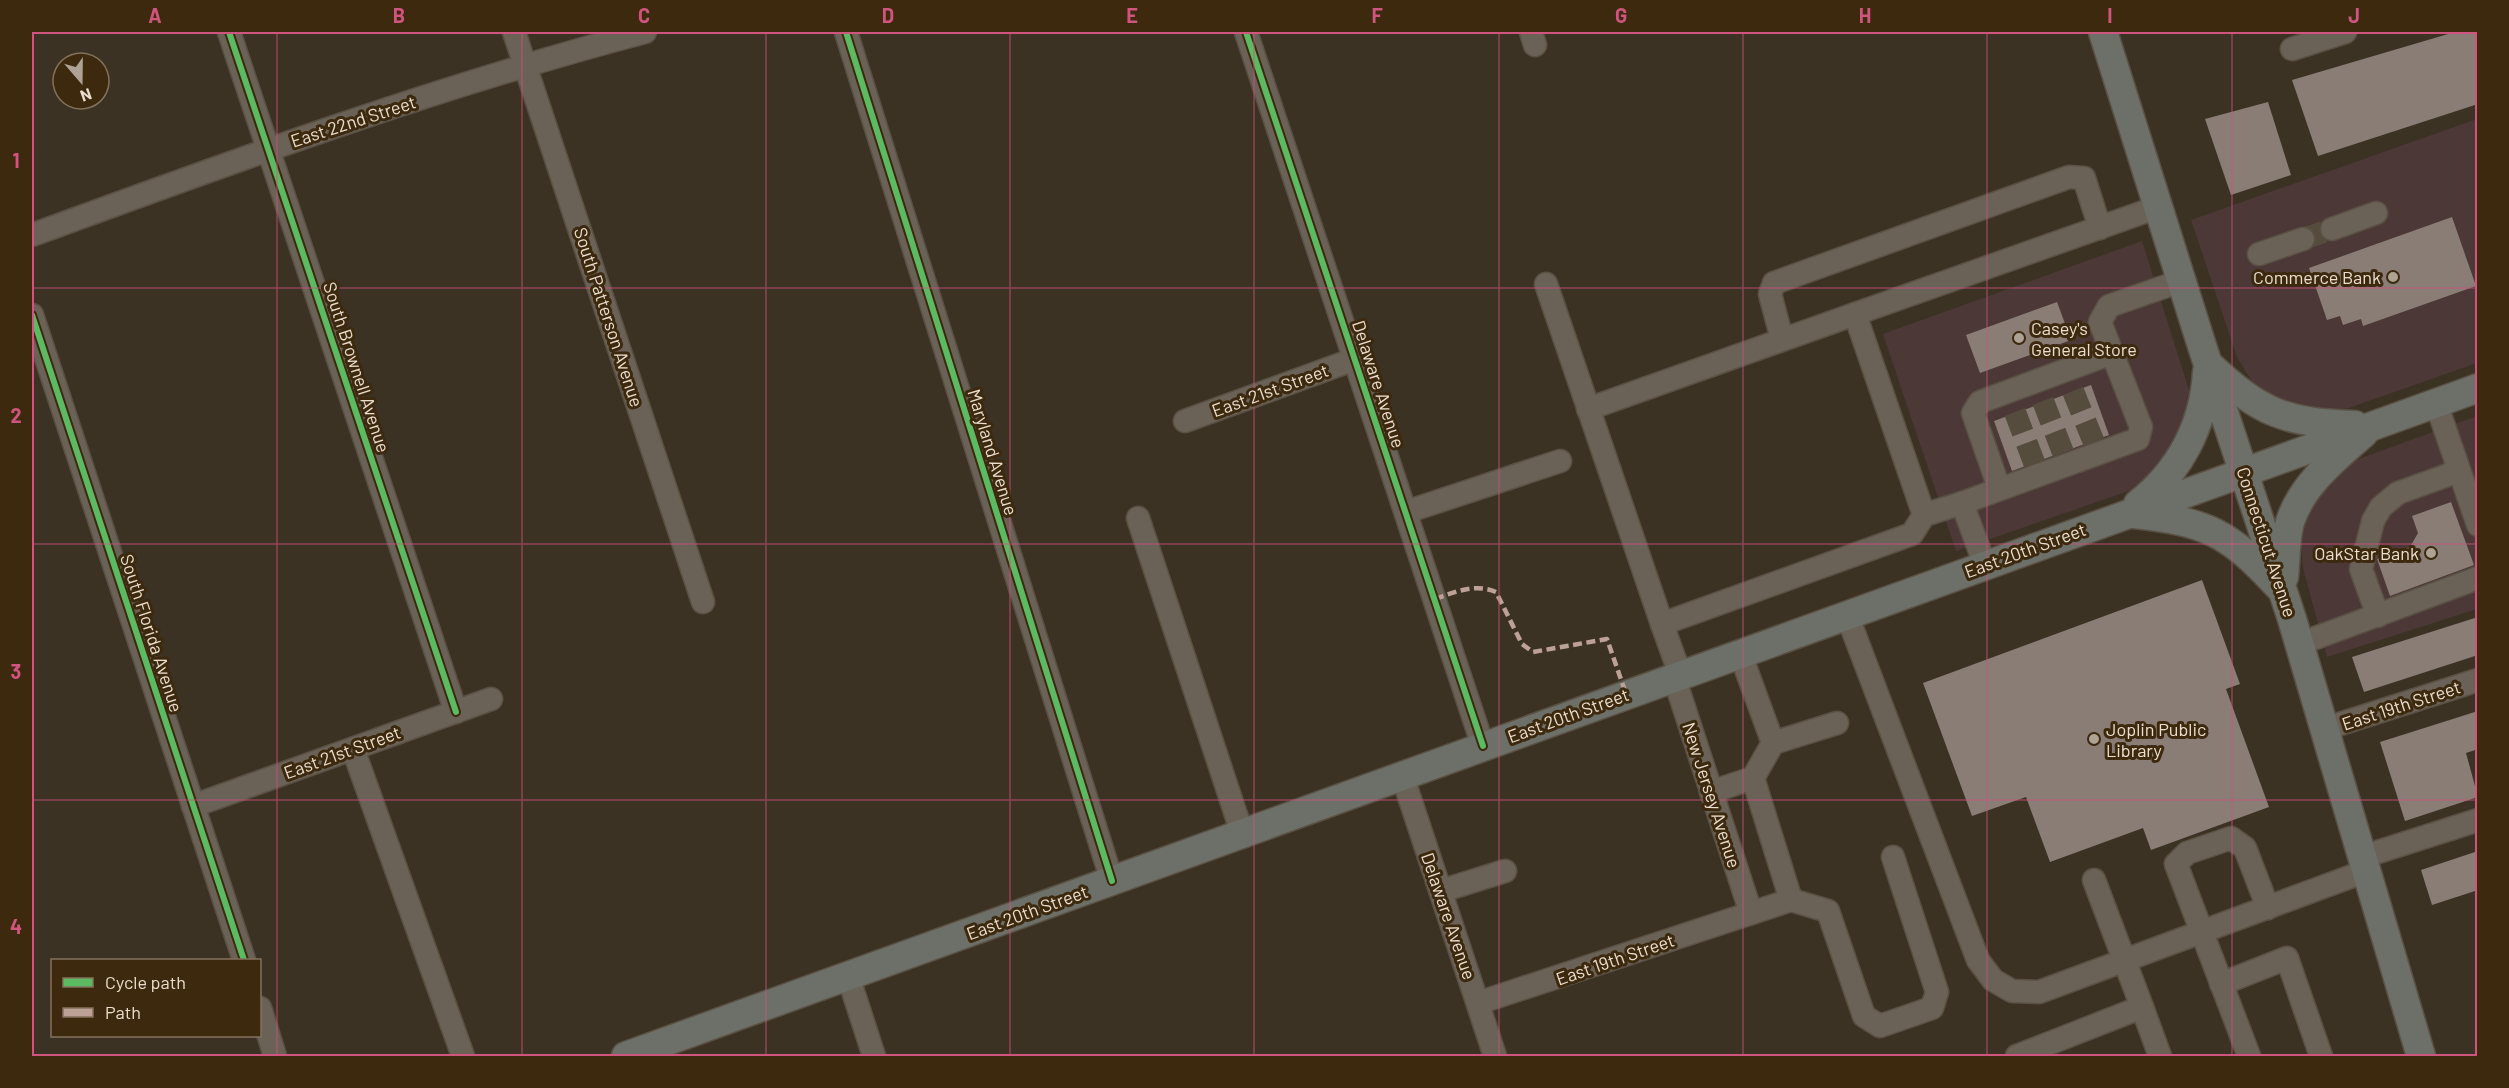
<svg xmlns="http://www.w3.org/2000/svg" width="2509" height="1088" viewBox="0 0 2509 1088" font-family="Barlow,sans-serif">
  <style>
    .commercial { fill: #4c3837 }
    .building { fill: #8a7d76 }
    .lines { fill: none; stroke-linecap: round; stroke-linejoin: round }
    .minor-tunnel { stroke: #564c3e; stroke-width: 22; stroke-dasharray: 22 11; stroke-linecap: butt }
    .minor-casing { stroke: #5a5144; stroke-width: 25 }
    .major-casing { stroke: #5a5144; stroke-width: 31 }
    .minor { stroke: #6a6257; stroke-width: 22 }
    .major { stroke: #6d7068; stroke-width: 28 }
    .quiet { stroke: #bda197; stroke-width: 4.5; stroke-dasharray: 9 4.5; stroke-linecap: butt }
    .cycleway-casing { stroke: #3c290e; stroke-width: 10 }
    .cycleway { stroke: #5cba63; stroke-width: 6 }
    .grid { fill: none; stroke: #cf547e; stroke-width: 1.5; stroke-opacity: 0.55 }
    .poi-dot { fill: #aea294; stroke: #3c290e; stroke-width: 2 }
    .labels { text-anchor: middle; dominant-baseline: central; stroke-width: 6; stroke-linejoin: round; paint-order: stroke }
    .street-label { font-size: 18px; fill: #ecdfd0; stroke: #3c290e }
    .poi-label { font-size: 18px; fill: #ecdfd0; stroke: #3c290e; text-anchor: end }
    .neatline { fill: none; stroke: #cf547e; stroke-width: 2 }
    .grid-label { font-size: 20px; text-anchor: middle; font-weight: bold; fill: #cf547e }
  </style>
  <rect width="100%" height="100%" fill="#3c3224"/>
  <g class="commercial">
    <polygon points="2477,119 2477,363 2343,410 2287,408 2256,388 2237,357 2191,220"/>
    <polygon points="2142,241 2189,390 2189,408 2175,455 2137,488 1956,551 1883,334"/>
    <polygon points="2477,416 2477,609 2327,657 2303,568 2301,546 2301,530 2313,500 2353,461"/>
  </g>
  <g class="building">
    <polygon points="2455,32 2478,32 2478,104 2318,156 2292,80"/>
    <polygon points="2268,102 2291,175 2231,195 2205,119"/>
    <polygon points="2452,217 2476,286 2363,326 2361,319 2343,325 2340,316 2327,320 2309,268"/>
    <polygon points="2057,302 2071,340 1980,373 1966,335"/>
    <polygon points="2091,385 2109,435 2012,471 1994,421"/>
    <polygon points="2451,502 2474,565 2390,596 2377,559 2410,547 2418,533 2412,516"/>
    <polygon points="2202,580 2240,684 2226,689 2269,807 2151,850 2143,828 2050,862 2026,797 1972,816 1923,683"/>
    <polygon points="2478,617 2478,655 2364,692 2352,657"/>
    <polygon points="2478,711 2478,749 2466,753 2478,797 2405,821 2380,742"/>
    <polygon points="2478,851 2478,890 2432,905 2421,870"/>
  </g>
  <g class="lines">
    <g class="minor-tunnel">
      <polyline points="2303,239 2332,229"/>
      <polyline points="2073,391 2095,445"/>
      <polyline points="2043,401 2064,455"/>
      <polyline points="2015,412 2035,465"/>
    </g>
    <g class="minor-casing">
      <g id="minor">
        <polyline points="229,32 456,712"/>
        <polyline points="514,32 703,602"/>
        <polyline points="846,32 1112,881"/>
        <polyline points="1246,32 1483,746"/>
        <polyline points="1531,32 1535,45"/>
        <polyline points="2292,49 2345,32"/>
        <polyline points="2332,229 2376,213"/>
        <path d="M32,235C234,161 436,87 645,32"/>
        <polyline points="2259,254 2303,239"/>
        <polyline points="1546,284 1662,624"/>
        <polyline points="1855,314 2158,207"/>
        <polyline points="32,315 244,960"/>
        <polyline points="1782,339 1770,294 1774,283 2069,177 2084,178 2100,228"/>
        <polyline points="2436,403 2478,525"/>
        <polyline points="1588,409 1855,314 1924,515"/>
        <polyline points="1185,421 1355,359"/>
        <polyline points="1999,488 1973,413 1980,402 2112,353"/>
        <polyline points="1406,512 1560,461"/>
        <polyline points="1138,518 1242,833"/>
        <polyline points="1985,565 1962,503 2138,439 2141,427 2100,322 2109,306 2181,281"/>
        <polyline points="1847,615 1978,960 1993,980 2012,991 2039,992 2366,871"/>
        <polyline points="2378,616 2361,569 2373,521 2381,507 2398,493 2459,471"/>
        <polyline points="2299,644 2478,578"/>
        <polyline points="1740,653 1773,743"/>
        <polyline points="1680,674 1662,624 1912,534 1924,515 1962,503"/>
        <polyline points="1674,677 1751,913"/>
        <polyline points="2324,729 2478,680"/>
        <polyline points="353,749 463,1056"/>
        <polyline points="1402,775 1495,1056"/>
        <polyline points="1753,778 1791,900"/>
        <polyline points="1711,792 1753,778 1773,743 1837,723"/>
        <polyline points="193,806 491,699"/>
        <polyline points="2362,857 2478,820"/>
        <polyline points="1441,891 1505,871"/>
        <polyline points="848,976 874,1056"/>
        <polyline points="2221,984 2287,958 2321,1056"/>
        <polyline points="1478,1003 1791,900 1828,911 1864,1016 1880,1026 1932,1008 1937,992 1893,857"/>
        <polyline points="2142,1007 2160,1056"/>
        <polyline points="260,1008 275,1056"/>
        <polyline points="2017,1056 2142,1007 2094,880"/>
        <polyline points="2249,1056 2176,864 2187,853 2231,838 2245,848 2268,908"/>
      </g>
    </g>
    <g class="major-casing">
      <g id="major">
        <polyline points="2103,32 2202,346 2292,619 2421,1056"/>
        <path d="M2209,365C2262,414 2284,422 2355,425"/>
        <path d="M2138,504C2180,471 2204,425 2207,372"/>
        <path d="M2134,514C2207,522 2228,532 2278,586"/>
        <path d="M2284,577C2286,560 2285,539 2290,522C2302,484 2336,458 2364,433"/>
        <polyline points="626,1056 2478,388"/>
      </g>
    </g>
    <use href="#minor" class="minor"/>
    <use href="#major" class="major"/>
    <path class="quiet" d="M1435,599C1455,592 1475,583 1496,592L1522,644L1533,652L1607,639L1626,694"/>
    <g class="cycleway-casing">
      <g id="cycleway">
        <polyline points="229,32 456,712"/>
        <polyline points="846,32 1112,881"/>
        <polyline points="1246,32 1483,746"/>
        <polyline points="32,315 244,960"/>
      </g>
    </g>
    <use href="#cycleway" class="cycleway"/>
  </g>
  <path class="grid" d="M277,32V1056M522,32V1056M766,32V1056M1010,32V1056M1254,32V1056M1499,32V1056M1743,32V1056M1987,32V1056M2232,32V1056M32,288H2478M32,544H2478M32,800H2478"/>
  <g class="poi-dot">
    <circle cx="2393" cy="277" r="6"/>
    <circle cx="2019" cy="338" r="6"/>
    <circle cx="2431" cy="553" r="6"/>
    <circle cx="2094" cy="739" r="6"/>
  </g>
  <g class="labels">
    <g class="street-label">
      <text transform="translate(353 121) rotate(-18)">East 22nd Street</text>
      <text transform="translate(609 317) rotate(72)">South Patterson Avenue</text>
      <text transform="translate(357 367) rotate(72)">South Brownell Avenue</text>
      <text transform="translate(1379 384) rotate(72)">Delaware Avenue</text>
      <text transform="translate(1270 390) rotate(-20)">East 21st Street</text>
      <text transform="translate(993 452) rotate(73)">Maryland Avenue</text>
      <text transform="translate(2267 542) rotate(72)">Connecticut Avenue</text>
      <text transform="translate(2025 550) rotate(-20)">East 20th Street</text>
      <text transform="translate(152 633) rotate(72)">South Florida Avenue</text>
      <text transform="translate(2401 705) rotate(-18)">East 19th Street</text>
      <text transform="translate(1568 715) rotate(-20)">East 20th Street</text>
      <text transform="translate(342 752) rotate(-20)">East 21st Street</text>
      <text transform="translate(1712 795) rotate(72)">New Jersey Avenue</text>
      <text transform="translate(1027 912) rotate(-20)">East 20th Street</text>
      <text transform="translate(1449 916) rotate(71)">Delaware Avenue</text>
      <text transform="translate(1615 959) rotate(-19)">East 19th Street</text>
    </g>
    <g class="poi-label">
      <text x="2381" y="277">Commerce Bank</text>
      <text x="2031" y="328" text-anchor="start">Casey's<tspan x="2031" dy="21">General Store</tspan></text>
      <text x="2419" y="553">OakStar Bank</text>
      <text x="2106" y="729" text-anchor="start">Joplin Public<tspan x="2106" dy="21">Library</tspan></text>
    </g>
  </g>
  <rect width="2509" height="1088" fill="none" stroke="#3c290e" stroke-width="66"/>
  <rect x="51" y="959" width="210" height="78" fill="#3c290e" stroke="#82725c" stroke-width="1.5"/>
  <rect x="63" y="978" width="30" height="9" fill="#5cba63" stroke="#82725c" stroke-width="1.5"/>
  <text x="105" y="989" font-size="18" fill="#ecdfd0">Cycle path</text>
  <rect x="63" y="1008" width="30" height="9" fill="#bda197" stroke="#82725c" stroke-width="1.5"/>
  <text x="105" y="1019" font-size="18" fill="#ecdfd0">Path</text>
  <g transform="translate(81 81) rotate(160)"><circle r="28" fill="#3c290e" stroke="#82725c" stroke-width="1.5"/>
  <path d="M0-4.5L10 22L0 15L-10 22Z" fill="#aea294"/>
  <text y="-9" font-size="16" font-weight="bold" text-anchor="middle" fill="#ecdfd0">N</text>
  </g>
  <rect x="33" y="33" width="2443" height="1022" class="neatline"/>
  <g class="grid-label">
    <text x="155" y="23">A</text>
    <text x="399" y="23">B</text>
    <text x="644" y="23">C</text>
    <text x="888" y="23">D</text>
    <text x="1132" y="23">E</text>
    <text x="1377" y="23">F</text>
    <text x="1621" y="23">G</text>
    <text x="1865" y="23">H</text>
    <text x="2110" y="23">I</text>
    <text x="2354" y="23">J</text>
    <text x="16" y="168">1</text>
    <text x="16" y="423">2</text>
    <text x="16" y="679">3</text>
    <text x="16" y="934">4</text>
  </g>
</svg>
